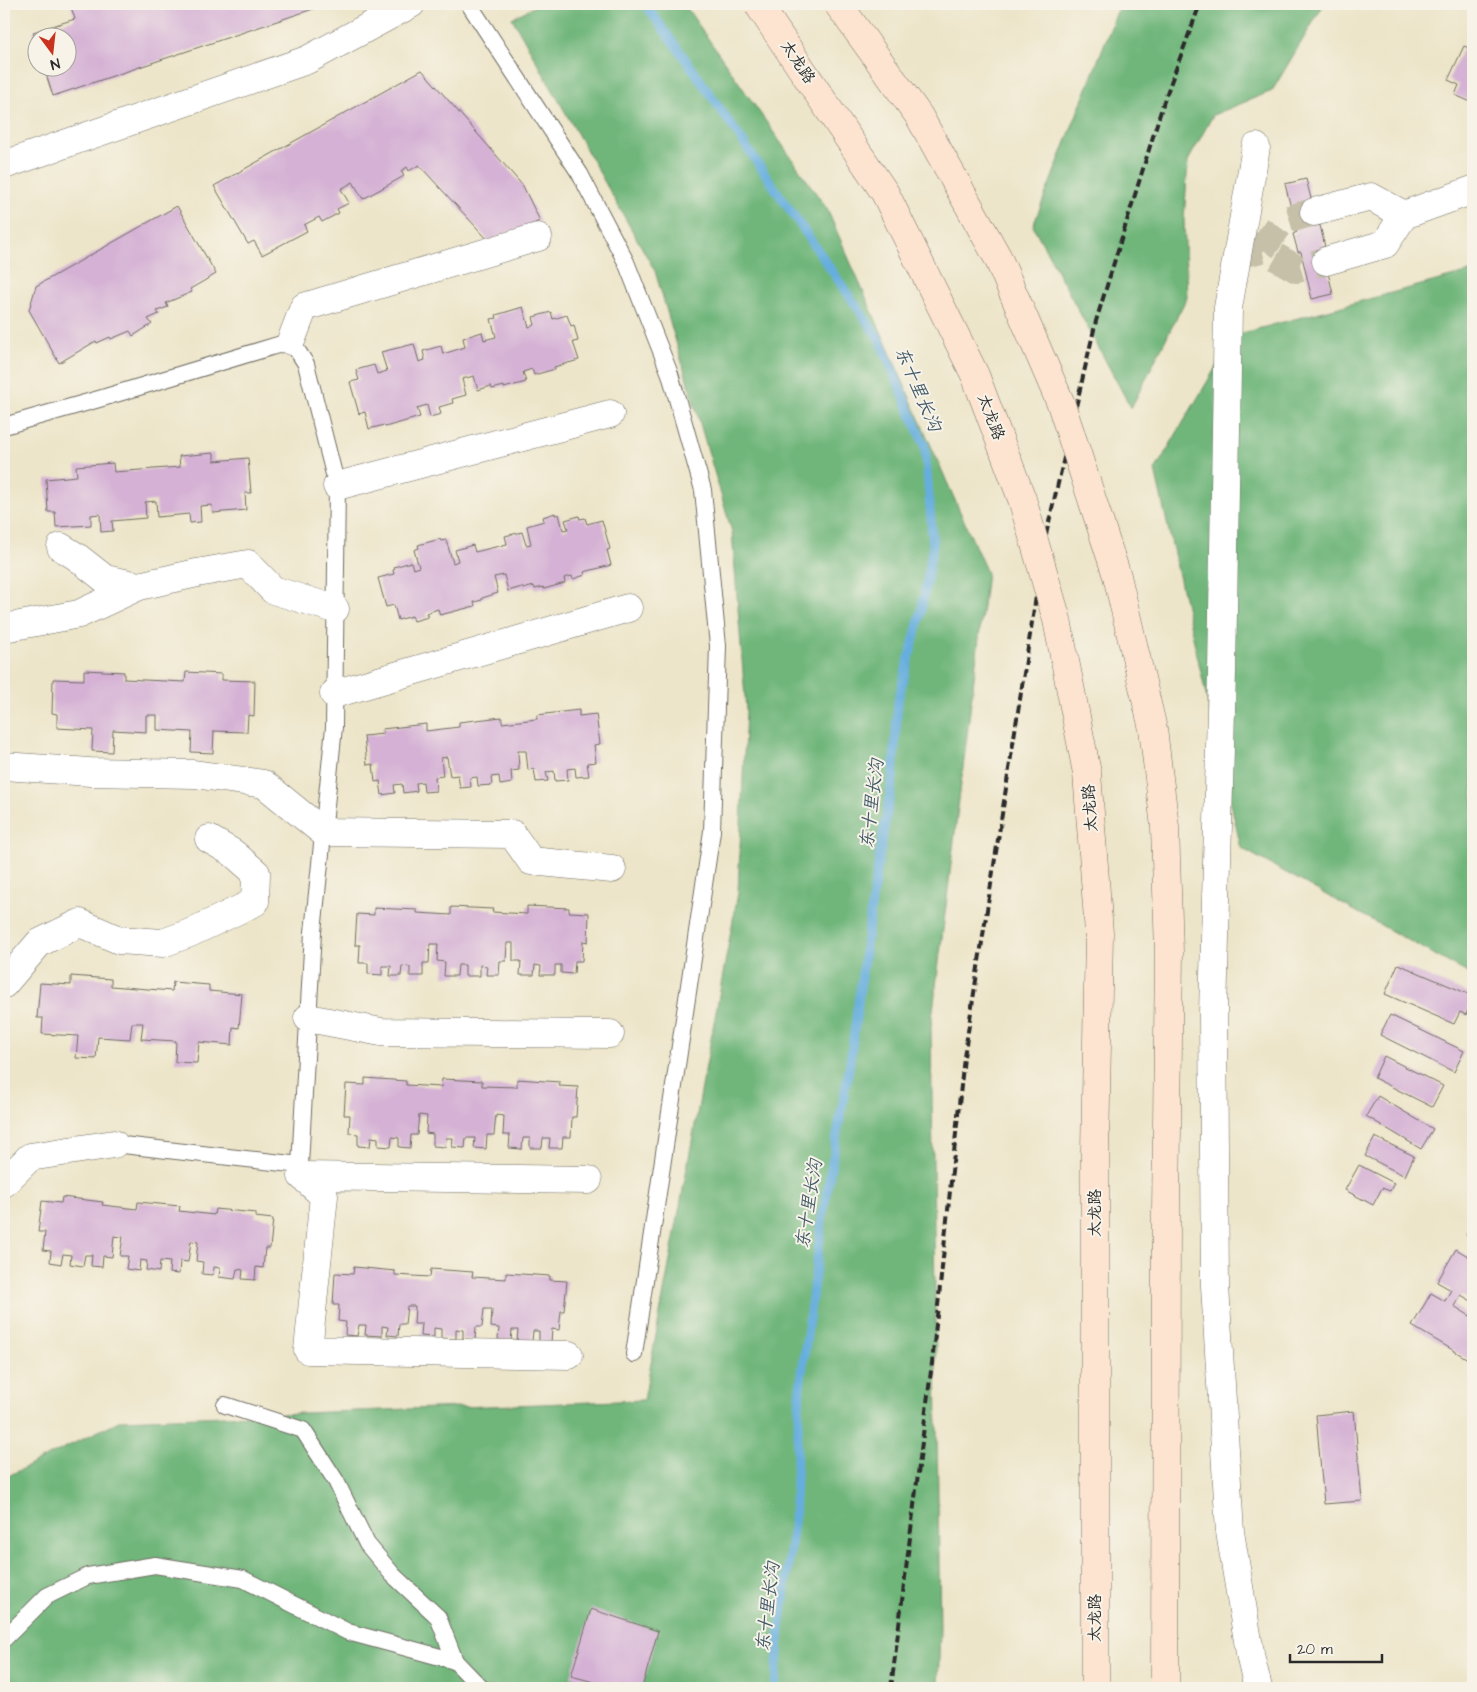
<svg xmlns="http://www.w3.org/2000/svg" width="1477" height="1692" viewBox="0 0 1477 1692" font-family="'Architects Daughter','LXGW WenKai TC',sans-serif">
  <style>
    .forest { fill: #70b67a; stroke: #4e7052 }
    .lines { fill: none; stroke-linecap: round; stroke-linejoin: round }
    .stream { stroke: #66aedd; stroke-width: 9 }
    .building { fill: #d5b2d5 }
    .street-tunnel { stroke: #c6c0a9; stroke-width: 28; stroke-dasharray: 28 14; stroke-linecap: butt }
    .lane-casing { stroke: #6f6c62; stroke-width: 18 }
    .street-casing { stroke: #6f6c62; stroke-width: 29 }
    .lane { stroke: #fff; stroke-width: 16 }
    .street { stroke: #fff; stroke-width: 28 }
    .rail { stroke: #2b2b2b; stroke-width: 4; stroke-dasharray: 8 4; stroke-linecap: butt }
    .secondary-bridge-casing { stroke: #6f6c62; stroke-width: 29; stroke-linecap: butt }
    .secondary-bridge { stroke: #fde4d1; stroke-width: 28 }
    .labels { text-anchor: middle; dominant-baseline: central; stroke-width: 4; stroke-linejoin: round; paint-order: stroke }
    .street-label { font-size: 16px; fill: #2b2b2b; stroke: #f7f3e8 }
    .water-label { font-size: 18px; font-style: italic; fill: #405969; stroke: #f7f3e8 }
  </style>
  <rect width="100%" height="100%" fill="#f7f3e8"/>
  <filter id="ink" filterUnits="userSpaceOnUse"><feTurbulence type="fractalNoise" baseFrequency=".02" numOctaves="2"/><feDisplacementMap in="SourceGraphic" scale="10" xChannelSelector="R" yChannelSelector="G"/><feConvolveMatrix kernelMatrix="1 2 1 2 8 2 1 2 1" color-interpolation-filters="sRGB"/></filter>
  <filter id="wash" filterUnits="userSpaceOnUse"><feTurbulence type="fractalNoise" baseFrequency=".0096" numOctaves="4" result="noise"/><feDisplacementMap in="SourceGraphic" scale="20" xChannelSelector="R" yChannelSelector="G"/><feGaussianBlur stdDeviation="1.12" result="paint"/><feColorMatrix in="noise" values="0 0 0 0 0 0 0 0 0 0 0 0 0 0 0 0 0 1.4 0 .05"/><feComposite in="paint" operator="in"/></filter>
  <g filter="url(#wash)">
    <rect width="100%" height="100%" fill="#ede5c9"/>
    <g class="forest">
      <polygon points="539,4 684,4 827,209 987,573 931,1027 940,1629 938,1688 4,1688 4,1478 121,1420 644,1400 738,893 746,710 732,532 655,271 512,18"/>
      <polygon points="1120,4 1324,4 1272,91 1213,115 1188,161 1184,220 1187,297 1131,408 1033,226"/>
      <polygon points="1473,271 1473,976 1241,848 1155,470 1235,335"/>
    </g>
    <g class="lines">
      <polyline class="stream" points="645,4 694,71 879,339 925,447 933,546 921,612 898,700 893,778 873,894 850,1062 823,1214 800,1388 794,1522 780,1629 775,1688"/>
    </g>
    <g id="blocks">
      <g class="building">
        <polygon points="70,4 318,4 316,8 53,96 44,68 68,68 68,38 38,38 37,45 33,32 75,19"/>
        <polygon points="1473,40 1473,103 1455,95 1459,85 1448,80 1464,46 1469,48"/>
        <polygon points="422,70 523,186 540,221 489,241 419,165 409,171 407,167 401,171 404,176 363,199 353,182 341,189 349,203 337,209 339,213 322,222 319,217 304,225 307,231 262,255 254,241 248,244 214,186"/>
        <polygon points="1306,179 1318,226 1320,225 1325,247 1322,247 1333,294 1312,299 1301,252 1298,252 1293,234 1297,232 1285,184"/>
        <polygon points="177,206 216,274 190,289 192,292 166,303 168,307 157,311 159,314 148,319 152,324 133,336 130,331 111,339 110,337 97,343 96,341 59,363 29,310 36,286"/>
        <polygon points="523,307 529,327 535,325 533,317 551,312 553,319 567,315 571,326 574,325 578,341 573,342 579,360 554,367 555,369 534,375 532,369 523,372 526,382 504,388 504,386 492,389 491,386 478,390 474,376 462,379 466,395 452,399 453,403 439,407 441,414 430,417 427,405 417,408 420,417 385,427 384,425 369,429 365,412 359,414 350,382 359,380 356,370 374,365 377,374 387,371 381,352 414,344 419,362 425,360 423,351 441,346 443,354 465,347 463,338 482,332 484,340 496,337 491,319 497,318 496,315"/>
        <polygon points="214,453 214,461 248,458 251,493 245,493 246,510 213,513 212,505 200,506 201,522 190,523 189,514 157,517 156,501 145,502 146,518 112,521 113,531 101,532 100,514 91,515 91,525 56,527 55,512 48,512 46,479 77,476 76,466 113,463 114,472 180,467 179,456"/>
        <polygon points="555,513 555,515 559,514 563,530 568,529 565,520 579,516 580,519 585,518 587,524 602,520 610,549 607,550 611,565 584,572 585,575 573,579 572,576 564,578 565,583 544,589 543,587 535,589 534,586 523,589 522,587 508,591 504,575 494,577 498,593 482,598 482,600 474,602 475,606 440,615 438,609 426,613 428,617 414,621 412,616 398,620 394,605 386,607 378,578 394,574 393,570 395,569 394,567 411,562 413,569 419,567 414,550 419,548 418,545 440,539 441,541 446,540 453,563 458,561 455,550 473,545 475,552 507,544 505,536 522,532 526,545 531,544 527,526 544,521 543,517"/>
        <polygon points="84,670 124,672 124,679 185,682 186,672 222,674 222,680 255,681 254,716 248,715 247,732 214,731 213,753 191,752 192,732 157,730 157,715 146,715 146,732 113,730 112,752 92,751 93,730 57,728 57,714 52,713 53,679 84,680"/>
        <polygon points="579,710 579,716 596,714 600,744 594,745 596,762 587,763 589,776 576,777 575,768 567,769 568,780 555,781 554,771 546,772 548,781 536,782 534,769 528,770 526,751 518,751 519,770 511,771 512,783 500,785 499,776 491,777 492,785 478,786 477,777 470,778 471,787 460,788 458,775 450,776 447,757 441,758 443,776 435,777 436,791 424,792 423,782 416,783 417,791 403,793 402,784 394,785 395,793 382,795 380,781 375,782 373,764 367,765 364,736 383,734 382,729 426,724 426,731 459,727 459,722 502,717 502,723 537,719 537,715"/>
        <polygon points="527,906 569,908 569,912 589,913 588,942 583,941 582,961 575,961 574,974 561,973 561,965 555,965 555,975 540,975 541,966 535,965 534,975 520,975 521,961 513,961 513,943 507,943 506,961 500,961 499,975 486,975 487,966 480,965 480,976 465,976 465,965 458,965 457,976 444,976 445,962 437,961 438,944 430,944 429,963 423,963 423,976 410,976 410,967 402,966 401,976 390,976 391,966 382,966 382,975 368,974 368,963 359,963 360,945 355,945 357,914 374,915 374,908 417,910 417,913 451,915 451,907 493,909 492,912 527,914"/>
        <polygon points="1398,964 1473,996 1466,1015 1460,1012 1454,1024 1385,994"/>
        <polygon points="71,976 111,979 111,986 172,991 173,982 209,985 209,991 242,994 239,1028 233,1027 232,1045 199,1042 197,1063 175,1062 176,1041 141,1039 143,1023 132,1023 130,1039 98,1037 96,1059 76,1058 78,1036 42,1034 43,1018 37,1018 40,983 71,985"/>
        <polygon points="1390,1015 1464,1051 1454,1072 1380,1035"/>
        <polygon points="1384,1056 1443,1086 1432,1107 1374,1078"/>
        <polygon points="365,1078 406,1081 406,1085 441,1087 442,1079 482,1081 482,1086 517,1087 517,1079 560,1082 559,1086 578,1087 576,1117 572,1117 571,1137 563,1137 562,1148 549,1148 550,1138 543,1138 542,1148 530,1148 530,1138 523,1138 522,1149 509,1148 510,1135 503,1135 504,1116 496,1115 494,1135 487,1135 486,1149 474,1148 475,1138 466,1138 465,1148 452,1147 453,1138 446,1138 445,1147 433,1146 433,1134 426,1133 427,1116 419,1115 417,1135 411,1135 410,1148 399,1147 399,1138 392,1137 391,1147 378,1146 378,1138 371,1137 370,1147 358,1146 358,1134 349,1133 350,1115 344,1115 346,1084 365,1085"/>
        <polygon points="1378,1096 1433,1129 1421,1149 1366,1116"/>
        <polygon points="1375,1137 1414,1156 1405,1176 1365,1156"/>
        <polygon points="1359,1165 1394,1183 1390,1191 1382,1188 1373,1205 1345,1190"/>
        <polygon points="62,1197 103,1202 102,1205 137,1209 138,1202 180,1206 179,1211 214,1215 215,1209 256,1213 255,1217 273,1219 270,1248 265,1248 263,1268 256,1267 255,1280 242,1279 243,1270 237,1269 235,1279 219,1277 220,1268 214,1267 213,1275 202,1274 203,1262 196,1261 198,1242 191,1241 188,1262 180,1261 179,1274 169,1273 170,1262 160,1261 159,1272 146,1270 147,1261 140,1260 139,1271 126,1269 128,1256 120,1256 123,1237 114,1236 112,1257 103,1256 102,1267 91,1266 92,1255 85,1255 83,1266 70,1264 71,1255 63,1254 61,1264 50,1262 51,1251 43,1250 45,1232 38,1232 42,1201 61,1203"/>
        <polygon points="1473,1223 1473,1239 1466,1235"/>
        <polygon points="1456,1249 1473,1259 1473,1302 1461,1295 1454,1306 1470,1316 1473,1310 1473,1362 1412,1326 1431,1293 1445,1301 1451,1290 1437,1282"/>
        <polygon points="354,1267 395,1271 395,1275 430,1277 431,1269 473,1272 472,1277 506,1279 506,1273 550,1276 550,1280 567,1281 564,1311 561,1311 559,1330 552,1329 551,1343 539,1342 539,1331 533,1331 532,1341 517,1341 518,1330 512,1330 511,1341 498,1339 499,1328 491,1327 492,1309 484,1309 482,1327 476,1327 475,1340 463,1339 463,1330 456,1329 456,1339 441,1338 441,1329 434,1328 434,1337 421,1336 422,1324 414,1324 415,1306 407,1306 405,1324 399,1324 398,1336 387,1335 388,1327 382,1326 382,1336 365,1335 366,1325 359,1325 357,1336 345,1335 346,1322 338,1321 339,1305 333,1305 335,1273 353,1274"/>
        <polygon points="1354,1411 1362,1501 1324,1504 1316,1415"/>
        <polygon points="591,1609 658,1631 642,1688 617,1688 571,1676"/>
      </g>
    </g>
  </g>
  <g filter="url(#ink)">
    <use href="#blocks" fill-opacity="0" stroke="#6f6c62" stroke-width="1"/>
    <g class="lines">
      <g class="street-tunnel">
        <polyline points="1262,249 1282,221 1314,212"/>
        <polyline points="1237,255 1262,249 1297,269 1326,261"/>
      </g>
      <g class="lane-casing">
        <g id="lane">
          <polyline points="469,4 580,174 626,262 670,374 703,490 718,646 712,831 634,1354"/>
          <polyline points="4,426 99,399 291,341 306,364 337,486 334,727 313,932 300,1165 114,1144"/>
          <polyline points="225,1405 303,1430 336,1481 367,1544 393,1575 438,1617 455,1661 481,1688"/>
          <polyline points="4,1639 47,1596 88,1576 155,1565 243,1579 348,1632 455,1661"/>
        </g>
      </g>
      <g class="street-casing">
        <g id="street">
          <polyline points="1256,147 1228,308 1222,672 1213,1014 1215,1286 1230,1532 1251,1659 1258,1688"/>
          <polyline points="4,165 307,60 411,4"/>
          <polyline points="1314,212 1371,197 1404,215 1385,244 1326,261"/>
          <polyline points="1404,215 1473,190"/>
          <polyline points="291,341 304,307 538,237"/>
          <polyline points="337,486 610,414"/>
          <polyline points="61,547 77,557 105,579 139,586 197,573 248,564 273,590 335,609"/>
          <polyline points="4,628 79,614 139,586"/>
          <polyline points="334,694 628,608"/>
          <polyline points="4,766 90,772 194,774 264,784 323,832 512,834 531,861 612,869"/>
          <polyline points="4,984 39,943 80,923 119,940 163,943 190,933 255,902 256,873 233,853 209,839"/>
          <polyline points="308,1018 381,1032 610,1034"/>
          <polyline points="4,1183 30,1157 114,1144"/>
          <polyline points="569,1355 308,1350 324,1196 302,1176 588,1180"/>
        </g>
      </g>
      <use href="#lane" class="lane"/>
      <use href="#street" class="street"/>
      <polyline class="rail" points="891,1688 932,1363 964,1057 1045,539 1096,321 1164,101 1200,4"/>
      <g class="secondary-bridge-casing">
        <g id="secondary-bridge">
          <polyline points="758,4 885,193 975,375 1022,499 1057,620 1087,773 1099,933 1095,1152 1095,1688"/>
          <polyline points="838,4 919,116 998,258 1061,404 1117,576 1153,729 1165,827 1169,952 1166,1212 1165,1688"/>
        </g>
      </g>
      <use href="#secondary-bridge" class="secondary-bridge"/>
    </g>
  </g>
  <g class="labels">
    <g class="street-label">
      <text transform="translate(798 62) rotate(56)">太龙路</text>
      <text transform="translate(991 417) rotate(69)">太龙路</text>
      <text transform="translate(1090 808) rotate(-94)">太龙路</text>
      <text transform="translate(1095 1213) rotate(-90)">太龙路</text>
      <text transform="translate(1095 1618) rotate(-90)">太龙路</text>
    </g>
    <g class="water-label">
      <text transform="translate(918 389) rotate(67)">东十里长沟</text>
      <text transform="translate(872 804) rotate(-83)">东十里长沟</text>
      <text transform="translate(809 1204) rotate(-81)">东十里长沟</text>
      <text transform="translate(768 1607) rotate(-83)">东十里长沟</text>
    </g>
  </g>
  <rect width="1477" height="1692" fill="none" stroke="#f7f3e8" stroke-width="20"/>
  <g transform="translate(52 52) rotate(165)"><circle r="24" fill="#f7f3e8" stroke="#a5a39c"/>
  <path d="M0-4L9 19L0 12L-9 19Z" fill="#c8321e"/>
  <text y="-8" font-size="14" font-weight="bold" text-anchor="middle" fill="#2b2b2b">N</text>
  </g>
  <path d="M1290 1654v8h92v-8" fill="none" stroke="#2b2b2b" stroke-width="2.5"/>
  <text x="1297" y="1654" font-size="15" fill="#2b2b2b" stroke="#f7f3e8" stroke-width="4" paint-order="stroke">20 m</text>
</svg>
